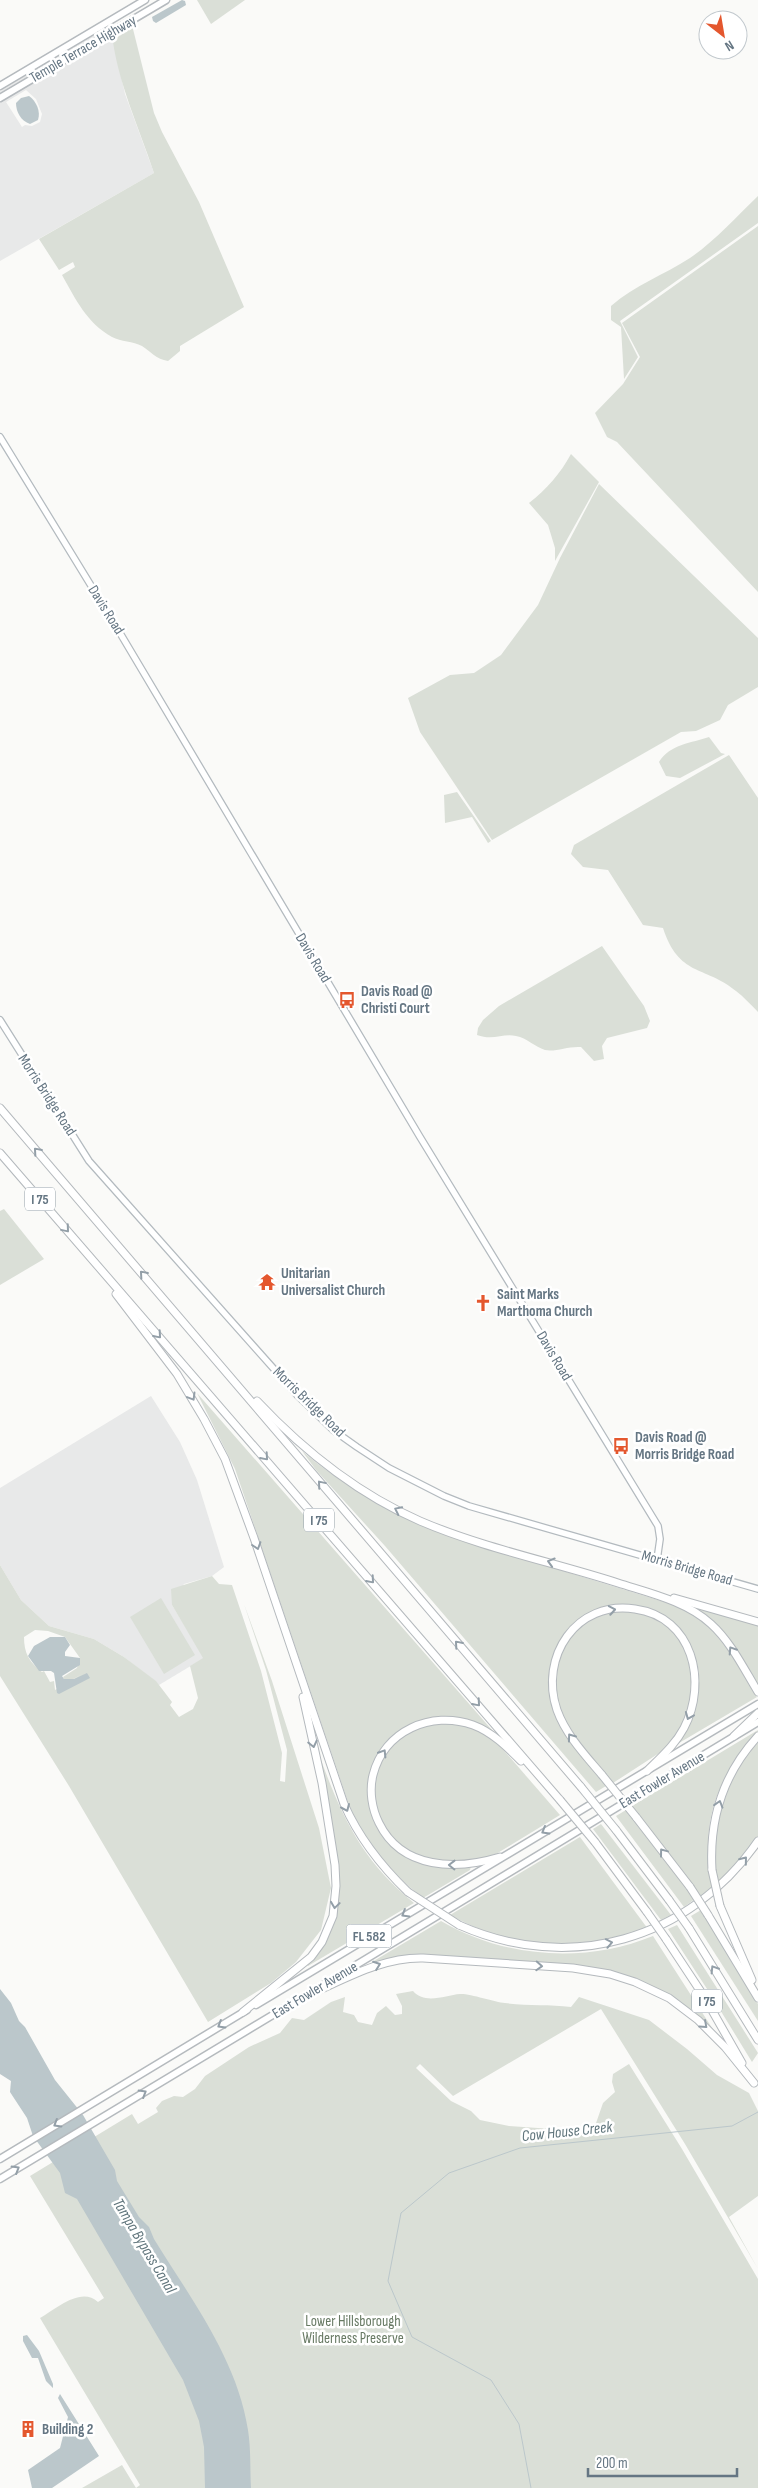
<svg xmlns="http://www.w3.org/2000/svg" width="758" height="2488" viewBox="0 0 758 2488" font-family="'Sofia Sans Condensed',sans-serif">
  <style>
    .built { fill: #e8e9e9; fill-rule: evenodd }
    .green { fill: #dadfd7; fill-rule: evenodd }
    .water { fill: #bbc7cb }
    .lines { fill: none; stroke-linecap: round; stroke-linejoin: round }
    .stream { stroke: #bbc7cb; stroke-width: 1 }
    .secondary-casing { stroke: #b3babf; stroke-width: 8 }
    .primary-casing { stroke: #b5babe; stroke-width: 9 }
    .highway-casing { stroke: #b4b9bd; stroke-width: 9 }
    .secondary { stroke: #fff; stroke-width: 5.5 }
    .primary { stroke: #fff; stroke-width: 6 }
    .highway { stroke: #fff; stroke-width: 7 }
    .highway-bridge-casing { stroke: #b4b9bd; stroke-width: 9; stroke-linecap: butt }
    .highway-bridge { stroke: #fff; stroke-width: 7 }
    .oneway { stroke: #939fa8 }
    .labels { text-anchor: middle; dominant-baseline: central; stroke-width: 5; stroke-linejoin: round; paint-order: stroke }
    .shield { fill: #fff; stroke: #939fa8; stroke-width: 1 }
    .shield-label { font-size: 14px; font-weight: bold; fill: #657683 }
    .street-label { font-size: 15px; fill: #657683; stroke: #fff }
    .poi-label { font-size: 15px; font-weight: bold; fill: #657683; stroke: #fff; text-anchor: start }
    .park-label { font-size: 15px; fill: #687a64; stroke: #fff }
    .water-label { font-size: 16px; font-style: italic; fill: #60757c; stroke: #fff }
  </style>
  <rect width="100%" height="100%" fill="#fafaf8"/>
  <g class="built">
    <polygon points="109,25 111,29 0,95 0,90 4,87"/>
    <path d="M112,35L125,94L154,173L0,261V102ZM26,90L36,99L42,114L40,122L32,126L25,125L22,127L6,102Z"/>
    <polygon points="151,1396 180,1442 197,1480 224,1567 212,1576 184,1584 172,1605 204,1658 159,1685 124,1657 94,1639 49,1626 21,1600 0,1565 0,1488"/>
  </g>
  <g class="green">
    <polygon points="197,0 245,0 211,24"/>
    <path d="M132,25L154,113L162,132L199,202L244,307L180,346V351L168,361C156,359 151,352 142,346C133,341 121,342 112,337C87,323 76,300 62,275L75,267L73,262L59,270L39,239L154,173C139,127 118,84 112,35Z"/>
    <path d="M758,196V223L620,321L638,357L624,379L621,327L611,320V306C635,285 664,275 690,258C715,241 736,217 758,196Z"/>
    <polygon points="758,226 758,592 617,442 607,437 595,413 623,384 640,357 622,323"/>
    <path d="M571,454L599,482L555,561V548L548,525L529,503C547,489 560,474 571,454Z"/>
    <polygon points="599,484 758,638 758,687 728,705 720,720 696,731 681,732 492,840 420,732 408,698 450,675 474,673 501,655 538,605 560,558"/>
    <path d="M709,737L721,753L725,754L680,778L666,776L659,762C670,744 692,743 709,737Z"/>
    <path d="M729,755L758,798V1012C751,1005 744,997 736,991C704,965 679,977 663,928L643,925L608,870L583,867L571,854L574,845Z"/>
    <polygon points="457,792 491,841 488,843 472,817 445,823 444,795"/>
    <path d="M602,946L644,1006L650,1021L647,1028L607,1038L602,1046L604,1059L594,1061L581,1047C568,1046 556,1052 545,1050C535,1047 527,1038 516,1036C503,1033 493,1041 477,1035L478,1028L483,1020L499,1006Z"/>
    <polygon points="4,1209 44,1259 0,1285 0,1211"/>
    <path d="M197,1393L492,1730L490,1731L436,1718L389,1742L369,1791L386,1839L435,1866H471L470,1870L423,1898C388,1870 368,1846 349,1805L235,1469Z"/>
    <path d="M302,1451C347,1489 395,1515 449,1536L671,1604L694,1614L720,1636L757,1697L679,1743L678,1741C703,1703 711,1660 673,1628C668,1624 662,1615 656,1613C647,1609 610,1611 598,1611L559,1644L551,1666L554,1706L606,1786L596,1792L385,1546L316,1470Z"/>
    <path d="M0,1565L21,1600L49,1626L94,1639L124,1657L156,1681L172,1702L170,1705L179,1717L193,1709L198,1698L190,1666L203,1658L172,1605L171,1589L212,1576L219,1584L232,1585L261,1671L282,1753L280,1781L285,1782L287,1750L266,1670L244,1604L272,1681L319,1828L331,1888L321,1930L296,1962L271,1983L208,2022L69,1786L0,1676ZM35,1630L48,1631L65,1637L80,1658L77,1668L63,1677L64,1679H74L82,1674L55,1690L54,1681L50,1682L44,1671L42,1672C29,1662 24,1653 24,1637Z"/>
    <polygon points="161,1598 195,1655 164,1674 130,1617"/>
    <polygon points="697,1607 758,1625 758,1687 721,1629 696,1610"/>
    <path d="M635,1611L657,1619L671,1629L687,1649L694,1681L686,1720L667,1748L613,1783C596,1762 574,1741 563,1716C546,1680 559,1632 597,1616C609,1611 622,1612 635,1611Z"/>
    <polygon points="454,1723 475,1729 494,1739 560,1815 496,1854 467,1863 423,1859 399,1846 384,1828 374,1800 375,1776 383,1756 401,1736 426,1724"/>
    <path d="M758,1730C755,1744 738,1759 730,1771C707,1803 704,1850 712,1887L701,1896L632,1806Z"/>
    <path d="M758,1740V1836L744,1856L718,1884C708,1830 725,1782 758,1740Z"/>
    <path d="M318,1752C341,1815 361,1860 414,1903L308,1966L307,1964L337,1907Z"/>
    <path d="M626,1810C650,1840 673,1868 695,1899L684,1907L616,1816Z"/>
    <polygon points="601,1824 671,1915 661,1920 593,1829"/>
    <path d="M580,1837L648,1929C632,1933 615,1940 599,1942C549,1951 495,1940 450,1915Z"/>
    <polygon points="701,1910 758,2004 758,2021 691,1916"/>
    <path d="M441,1921C504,1958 585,1964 653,1936L714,2031L689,2010L620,1974L425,1957L372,1965V1962Z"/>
    <polygon points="677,1925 758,2053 752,2062 711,1995 668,1929"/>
    <path d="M413,1991C425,2005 446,1995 460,1994C468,1993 495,2002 505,2003C527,2006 549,2004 571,2007L579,1997L649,2020L687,2049L717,2075L749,2093L758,2111V2196L729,2217L758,2269L685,2144L601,2009L453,2096L420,2064L416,2068L451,2101L471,2111L480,2120L509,2126L567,2130L595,2126L603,2103L615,2092L612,2082L613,2074L629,2064L682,2149L758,2279V2488H82L122,2465L136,2488L140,2485L40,2318C56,2309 81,2286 98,2302L104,2298L30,2176L132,2114L138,2124L158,2112L156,2108L162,2101L174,2096L183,2097L195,2089L205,2076L249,2047L280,2033L292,2018L304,2020L331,2002L345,1997L343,2012L354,2015L358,2022L372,2025L377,2013L386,2006L395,2015L402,2014V2006L396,1994Z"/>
  </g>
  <g class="water">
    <polygon points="182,0 185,1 186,5 156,23 153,21 152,17"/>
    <path d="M29,96C36,101 41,111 38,120L30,124C21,121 16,112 16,103L21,98Z"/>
    <polygon points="50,1637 65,1637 70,1645 65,1652 65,1656 80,1658 80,1665 62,1676 64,1679 74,1679 87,1673 90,1678 59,1694 57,1693 54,1673 51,1671 39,1671 28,1656 34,1646"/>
    <path d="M0,1989L11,2003L19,2021L25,2027L55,2080L83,2115L115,2170L117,2181L139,2217L149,2227L154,2239C191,2299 237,2359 248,2430C251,2449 250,2469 251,2488H205L204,2447L199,2421L183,2380L77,2199L65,2193L60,2173L33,2136L27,2118L10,2092L11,2081L0,2074Z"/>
    <polygon points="27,2335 39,2351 53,2384 53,2388 46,2381 38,2358 32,2358 23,2341 23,2336"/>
    <polygon points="60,2394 99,2456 52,2488 32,2488 28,2470 60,2448 68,2417 58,2398"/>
  </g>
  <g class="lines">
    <polyline class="stream" points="531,2488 519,2424 491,2380 412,2337 388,2281 401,2213 449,2173 520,2148 732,2126 758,2112"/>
    <g class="secondary-casing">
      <g id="secondary">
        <polyline points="0,437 117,628 420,1137 658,1526 660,1539 657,1560"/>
        <polyline points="0,1020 89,1161 298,1396 333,1430 357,1447 389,1468 444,1496 469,1506 758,1589"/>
      </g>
    </g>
    <g class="primary-casing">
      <g id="primary">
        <polyline points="0,86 145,0"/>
        <polyline points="0,98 166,0"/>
        <polyline points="318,1988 758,1722"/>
        <polyline points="256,2005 758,1704"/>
        <polyline points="0,2159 247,2010"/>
        <polyline points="0,2179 306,1995"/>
      </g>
    </g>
    <g class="highway-casing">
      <g id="highway">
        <polyline points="0,1108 581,1787"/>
        <polyline points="0,1153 560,1800"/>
        <path d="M116,1294L177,1374L204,1419L225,1459L254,1538L344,1804C359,1838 381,1866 408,1892"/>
        <path d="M257,1401C304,1451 356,1493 420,1521C483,1548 553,1562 618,1583C649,1593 686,1601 711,1624C731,1642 744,1669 758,1692"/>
        <polyline points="674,1598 758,1622"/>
        <polyline points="734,1736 758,1713"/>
        <path d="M602,1775C585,1755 566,1735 557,1710C539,1657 576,1600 635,1609C693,1617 708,1682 684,1728C675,1745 661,1757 647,1771"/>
        <polyline points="636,1817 690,1887"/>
        <polyline points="616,1830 669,1900"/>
        <polyline points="595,1842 647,1912"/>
        <path d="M500,1857C457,1870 402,1870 379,1823C372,1809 369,1791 373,1775C384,1731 431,1710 473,1725C492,1732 507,1747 521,1761"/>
        <path d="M712,1870C709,1819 723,1774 758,1736"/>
        <polyline points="720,1906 752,1980"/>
        <polyline points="708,1915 758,1998"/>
        <path d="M459,1925C569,1974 689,1941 758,1841"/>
        <polyline points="689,1928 758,2040"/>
        <polyline points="666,1939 705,1998 742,2063"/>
        <path d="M301,1998C340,1982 379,1957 423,1958L573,1968L610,1974L635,1982L669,1998L698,2020L725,2047L754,2083"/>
        <polyline points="243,2012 311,1957 322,1942 333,1916 336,1886 335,1865 322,1783 303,1697"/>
      </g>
    </g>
    <use href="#secondary" class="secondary"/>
    <use href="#primary" class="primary"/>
    <use href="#highway" class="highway"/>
    <g class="highway-bridge-casing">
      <g id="highway-bridge">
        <polyline points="602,1775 636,1817"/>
        <polyline points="581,1787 616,1830"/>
        <polyline points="560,1800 595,1842"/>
        <polyline points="712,1870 720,1906"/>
        <polyline points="690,1887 708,1915"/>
        <polyline points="408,1892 459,1925"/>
        <polyline points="669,1900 689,1928"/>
        <polyline points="647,1912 666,1939"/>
      </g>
    </g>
    <use href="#highway-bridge" class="highway-bridge"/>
  </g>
  <defs><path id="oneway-chevron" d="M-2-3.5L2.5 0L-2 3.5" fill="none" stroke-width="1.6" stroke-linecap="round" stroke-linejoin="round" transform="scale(1.25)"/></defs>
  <g class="oneway">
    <use href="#oneway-chevron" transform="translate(37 1151) rotate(-131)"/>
    <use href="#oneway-chevron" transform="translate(66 1229) rotate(50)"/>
    <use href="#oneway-chevron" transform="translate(143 1274) rotate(-131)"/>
    <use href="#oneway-chevron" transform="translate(158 1335) rotate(49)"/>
    <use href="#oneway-chevron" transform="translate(192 1397) rotate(59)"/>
    <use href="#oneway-chevron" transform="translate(265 1457) rotate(49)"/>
    <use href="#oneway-chevron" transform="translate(321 1484) rotate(-130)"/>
    <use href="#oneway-chevron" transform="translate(398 1510) rotate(-154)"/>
    <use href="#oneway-chevron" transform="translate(257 1546) rotate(72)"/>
    <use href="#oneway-chevron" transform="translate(551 1562) rotate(-163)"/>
    <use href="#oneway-chevron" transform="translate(371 1580) rotate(49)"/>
    <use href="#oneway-chevron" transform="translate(612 1610) rotate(-10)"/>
    <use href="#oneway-chevron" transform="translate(458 1644) rotate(-131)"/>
    <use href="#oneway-chevron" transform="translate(732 1650) rotate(-123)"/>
    <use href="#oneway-chevron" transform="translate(477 1703) rotate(49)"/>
    <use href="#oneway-chevron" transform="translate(689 1716) rotate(112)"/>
    <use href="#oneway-chevron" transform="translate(571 1737) rotate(-126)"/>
    <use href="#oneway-chevron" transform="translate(313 1744) rotate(77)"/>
    <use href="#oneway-chevron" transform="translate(383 1753) rotate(-58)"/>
    <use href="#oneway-chevron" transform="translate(719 1804) rotate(-73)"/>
    <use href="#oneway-chevron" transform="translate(346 1808) rotate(66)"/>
    <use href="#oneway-chevron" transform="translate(545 1831) rotate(150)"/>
    <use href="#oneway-chevron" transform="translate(663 1852) rotate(-127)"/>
    <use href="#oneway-chevron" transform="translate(744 1860) rotate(-51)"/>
    <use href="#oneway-chevron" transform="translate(452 1865) rotate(-179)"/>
    <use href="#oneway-chevron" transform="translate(335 1905) rotate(98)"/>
    <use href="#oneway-chevron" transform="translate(405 1914) rotate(149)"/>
    <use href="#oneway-chevron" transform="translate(609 1943) rotate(-11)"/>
    <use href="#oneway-chevron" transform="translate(377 1965) rotate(-20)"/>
    <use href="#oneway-chevron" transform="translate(539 1966) rotate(3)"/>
    <use href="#oneway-chevron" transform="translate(714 1969) rotate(-122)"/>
    <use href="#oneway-chevron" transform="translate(221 2025) rotate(149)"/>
    <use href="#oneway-chevron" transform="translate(704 2025) rotate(42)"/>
    <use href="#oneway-chevron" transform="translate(143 2093) rotate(-31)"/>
    <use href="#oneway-chevron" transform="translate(57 2124) rotate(149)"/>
    <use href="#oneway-chevron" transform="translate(16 2169) rotate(-31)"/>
  </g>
  <defs>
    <g id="bus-bare" transform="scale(1.35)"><path d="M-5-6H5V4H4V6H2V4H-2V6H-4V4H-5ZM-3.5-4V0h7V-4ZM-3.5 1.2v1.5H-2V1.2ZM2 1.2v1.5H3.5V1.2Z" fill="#e4572e" stroke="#fff" stroke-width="2.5" paint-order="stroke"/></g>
    <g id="temple-bare" transform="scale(1.35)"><path d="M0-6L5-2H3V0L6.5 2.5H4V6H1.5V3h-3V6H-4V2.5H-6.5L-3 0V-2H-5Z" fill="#e4572e" stroke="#fff" stroke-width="2.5" paint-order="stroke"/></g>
    <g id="church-bare" transform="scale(1.35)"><path d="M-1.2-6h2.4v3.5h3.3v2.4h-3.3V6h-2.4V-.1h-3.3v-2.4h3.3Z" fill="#e4572e" stroke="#fff" stroke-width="2.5" paint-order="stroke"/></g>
    <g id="building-bare" transform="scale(1.35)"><path d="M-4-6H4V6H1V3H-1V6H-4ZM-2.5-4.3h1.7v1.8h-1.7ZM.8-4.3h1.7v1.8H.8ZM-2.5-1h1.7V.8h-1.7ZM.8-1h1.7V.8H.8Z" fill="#e4572e" stroke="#fff" stroke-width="2.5" paint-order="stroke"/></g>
  </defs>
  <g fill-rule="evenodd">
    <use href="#bus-bare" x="347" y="1000"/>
    <use href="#temple-bare" x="267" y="1282"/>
    <use href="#church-bare" x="483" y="1303"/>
    <use href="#bus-bare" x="621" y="1446"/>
    <use href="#building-bare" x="28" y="2429"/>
  </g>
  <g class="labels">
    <g class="shield">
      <rect x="25" y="1187.5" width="30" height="23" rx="4"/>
      <rect x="304" y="1508.5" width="30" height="23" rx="4"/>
      <rect x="346.5" y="1924.5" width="45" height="23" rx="4"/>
      <rect x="692" y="1989.5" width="30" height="23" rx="4"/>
    </g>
    <g class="shield-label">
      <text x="40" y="1199">I 75</text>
      <text x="319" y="1520">I 75</text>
      <text x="369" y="1936">FL 582</text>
      <text x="707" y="2001">I 75</text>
    </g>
    <g class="street-label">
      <text transform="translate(83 49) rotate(-30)">Temple Terrace Highway</text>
      <text transform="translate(106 610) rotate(58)">Davis Road</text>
      <text transform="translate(313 958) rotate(59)">Davis Road</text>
      <text transform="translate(47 1095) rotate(57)">Morris Bridge Road</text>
      <text transform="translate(554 1356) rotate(59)">Davis Road</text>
      <text transform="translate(309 1402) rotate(44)">Morris Bridge Road</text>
      <text transform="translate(687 1568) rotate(16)">Morris Bridge Road</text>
      <text transform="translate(662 1780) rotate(-31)">East Fowler Avenue</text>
      <text transform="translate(315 1990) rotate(-31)">East Fowler Avenue</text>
    </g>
    <g class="poi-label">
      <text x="361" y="991">Davis Road @<tspan x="361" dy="17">Christi Court</tspan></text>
      <text x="281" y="1273">Unitarian<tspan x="281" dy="17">Universalist Church</tspan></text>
      <text x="497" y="1294">Saint Marks<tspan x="497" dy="17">Marthoma Church</tspan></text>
      <text x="635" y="1437">Davis Road @<tspan x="635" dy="17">Morris Bridge Road</tspan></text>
      <text x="42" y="2429">Building 2</text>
    </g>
    <g class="park-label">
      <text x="353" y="2321">Lower Hillsborough<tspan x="353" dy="17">Wilderness Preserve</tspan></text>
    </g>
    <g class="water-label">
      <text transform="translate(567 2132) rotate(-6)">Cow House Creek</text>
      <text transform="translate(144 2246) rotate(59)">Tampa Bypass Canal</text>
    </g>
  </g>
  <g transform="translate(723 35) rotate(149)"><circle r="24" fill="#ffffff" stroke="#c1c8cd"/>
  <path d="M0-4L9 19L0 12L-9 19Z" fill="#e4572e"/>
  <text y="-8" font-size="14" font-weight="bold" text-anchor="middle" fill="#657683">N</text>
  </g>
  <path d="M588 2468v8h149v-8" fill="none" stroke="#657683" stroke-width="2.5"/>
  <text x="596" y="2468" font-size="15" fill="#657683" stroke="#ffffff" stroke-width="4" paint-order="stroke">200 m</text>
</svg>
